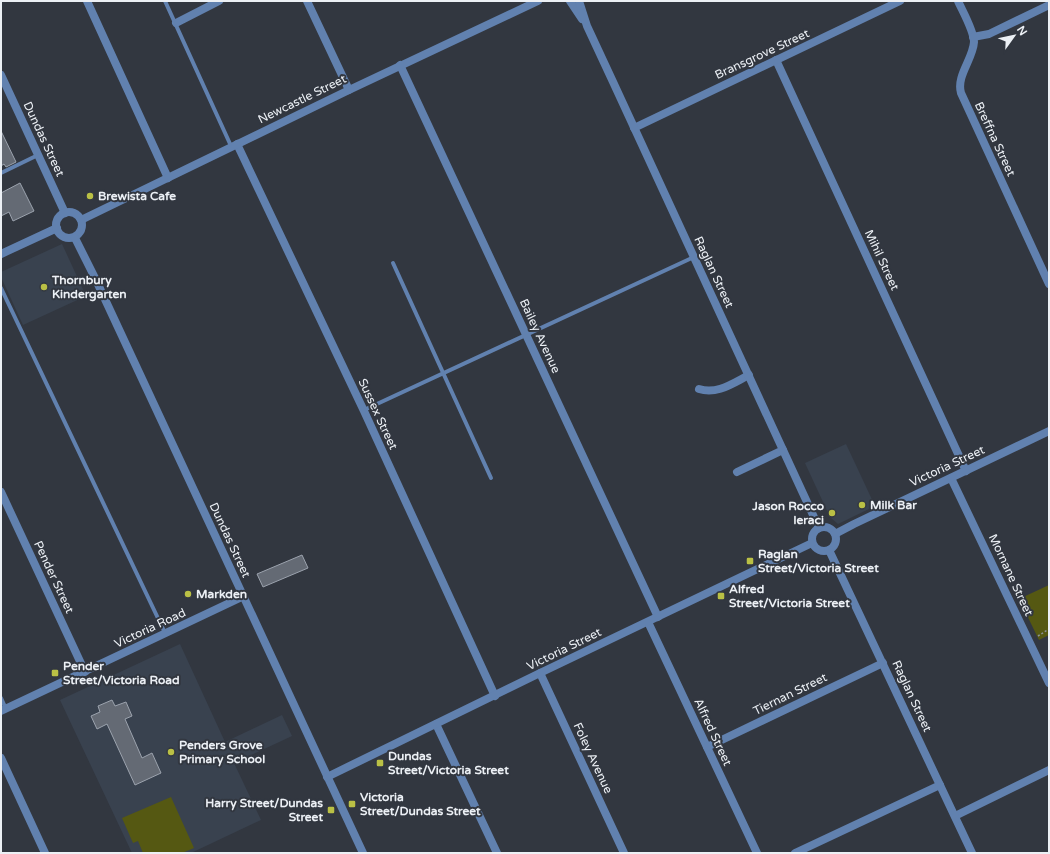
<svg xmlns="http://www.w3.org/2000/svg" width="1050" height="854" viewBox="0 0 1050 854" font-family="'Varela Round',sans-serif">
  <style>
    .built { fill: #39424f }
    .green { fill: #555812 }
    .building { fill: #646a74; stroke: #9ca3ae }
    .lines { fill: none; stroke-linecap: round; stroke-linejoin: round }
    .path { stroke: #8e939a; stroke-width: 1.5; stroke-dasharray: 2 2; stroke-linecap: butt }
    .service { stroke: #6181af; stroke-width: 4 }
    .minor { stroke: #6181af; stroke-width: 8 }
    .tertiary { stroke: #6181af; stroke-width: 8 }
    .poi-dot { fill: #bac045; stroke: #323740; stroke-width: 1.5 }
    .labels { text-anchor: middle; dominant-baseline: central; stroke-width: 4; stroke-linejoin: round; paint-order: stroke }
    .street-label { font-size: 12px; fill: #ecf0f5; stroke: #323740 }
    .poi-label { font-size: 12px; font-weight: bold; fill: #ecf0f5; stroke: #323740; text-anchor: start }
  </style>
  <rect width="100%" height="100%" fill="#323740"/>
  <g class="built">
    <polygon points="62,244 86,296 23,325 1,277 1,272"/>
    <polygon points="846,444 875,506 838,524 830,517 805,463"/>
    <polygon points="180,644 225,742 282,715 292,736 234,763 261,820 191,853 132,853 60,700"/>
  </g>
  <g class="green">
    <polygon points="1049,585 1049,635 1039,640 1019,599"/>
    <polygon points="171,797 194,848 182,853 143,853 138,841 133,843 122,818"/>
  </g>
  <g class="building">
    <polygon points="1,131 16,162 6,167 4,164 1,166"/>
    <polygon points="20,183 34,211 13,221 9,212 1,216 1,193"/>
    <polygon points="302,555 308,568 263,587 257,574"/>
    <polygon points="112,700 115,706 126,702 132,716 125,719 142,758 152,753 161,773 135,785 107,724 97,729 91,716 100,712 98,706"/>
  </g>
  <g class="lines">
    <polyline class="path" points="1038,636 1049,629"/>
    <g class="service">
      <polyline points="165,1 231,146"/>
      <polyline points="1,173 38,155"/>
      <polyline points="393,263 491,478"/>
      <polyline points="1,288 165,633"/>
      <polyline points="364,410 694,257"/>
      <polyline points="1,698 6,709"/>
    </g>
    <g class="minor">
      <polyline points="87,1 168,178"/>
      <polyline points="307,1 349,90"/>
      <path d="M958,1C963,12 974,31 974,42C973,59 956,76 961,93L1049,284"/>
      <polyline points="176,23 219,1"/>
      <polyline points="973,37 989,34 1049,5"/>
      <polyline points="776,60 966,471"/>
      <polyline points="400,65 658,617"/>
      <polyline points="634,128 900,1"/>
      <polyline points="237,144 364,411 495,696"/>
      <polyline points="81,220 349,90 538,1"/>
      <polyline points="1,254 57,228"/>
      <path d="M699,389C717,395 733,383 749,375"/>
      <polyline points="737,472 783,450"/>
      <polyline points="951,478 1049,683"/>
      <polyline points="1,492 85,672"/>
      <polyline points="648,622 757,853"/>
      <polyline points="540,673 624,853"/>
      <polyline points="436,724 497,853"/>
      <polyline points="707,747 883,663"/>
      <polyline points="1,758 45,853"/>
      <polyline points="955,816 1049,770"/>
      <polyline points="795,853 940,785"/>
    </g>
    <g class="tertiary">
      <polyline points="570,1 582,19"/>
      <polyline points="579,1 587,26 614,84 819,528"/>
      <polyline points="1,75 65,213"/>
      <circle cx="69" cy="225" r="13"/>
      <polyline points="75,238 96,280 363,853"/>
      <circle cx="824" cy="539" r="12"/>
      <polyline points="835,534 854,524 1049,431"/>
      <polyline points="829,550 972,853"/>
      <polyline points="1,711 244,596"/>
      <polyline points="327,777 540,673 812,543"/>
    </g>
  </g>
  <g class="poi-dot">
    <circle cx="90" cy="196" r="4"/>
    <circle cx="44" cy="287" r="4"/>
    <circle cx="862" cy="505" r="4"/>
    <circle cx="832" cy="513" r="4"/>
    <rect x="746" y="557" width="8" height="8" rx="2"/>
    <circle cx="188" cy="594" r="4"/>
    <rect x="717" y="592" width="8" height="8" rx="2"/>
    <rect x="51" y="669" width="8" height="8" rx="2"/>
    <circle cx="171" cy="752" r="4"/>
    <rect x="376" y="759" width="8" height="8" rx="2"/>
    <rect x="348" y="800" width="8" height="8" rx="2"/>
    <rect x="327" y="806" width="8" height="8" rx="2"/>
  </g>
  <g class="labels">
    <g class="street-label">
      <text transform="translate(762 54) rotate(-25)">Bransgrove Street</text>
      <text transform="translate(302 99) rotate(-26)">Newcastle Street</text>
      <text transform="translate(44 139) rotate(65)">Dundas Street</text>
      <text transform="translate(995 139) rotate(65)">Breffna Street</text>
      <text transform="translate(882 260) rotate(65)">Mihil Street</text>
      <text transform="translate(714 272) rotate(65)">Raglan Street</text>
      <text transform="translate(540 336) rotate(65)">Bailey Avenue</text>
      <text transform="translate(378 414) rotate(65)">Sussex Street</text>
      <text transform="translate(947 466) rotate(-25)">Victoria Street</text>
      <text transform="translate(230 540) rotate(65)">Dundas Street</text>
      <text transform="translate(1011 575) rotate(65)">Mornane Street</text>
      <text transform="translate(54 577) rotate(65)">Pender Street</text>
      <text transform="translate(150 628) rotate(-25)">Victoria Road</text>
      <text transform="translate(564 649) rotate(-26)">Victoria Street</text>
      <text transform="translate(790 694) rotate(-26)">Tiernan Street</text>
      <text transform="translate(912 696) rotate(65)">Raglan Street</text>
      <text transform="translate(713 732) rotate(65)">Alfred Street</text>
      <text transform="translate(593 758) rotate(65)">Foley Avenue</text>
    </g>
    <g class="poi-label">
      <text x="98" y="196">Brewista Cafe</text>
      <text x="52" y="280">Thornbury<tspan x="52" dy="14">Kindergarten</tspan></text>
      <text x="870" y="505">Milk Bar</text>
      <text x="824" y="506" text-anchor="end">Jason Rocco<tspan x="824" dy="14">Ieraci</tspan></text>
      <text x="758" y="554">Raglan<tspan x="758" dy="14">Street/Victoria Street</tspan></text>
      <text x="729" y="589">Alfred<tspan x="729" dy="14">Street/Victoria Street</tspan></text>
      <text x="196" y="594">Markden</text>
      <text x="63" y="666">Pender<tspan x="63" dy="14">Street/Victoria Road</tspan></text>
      <text x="179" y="745">Penders Grove<tspan x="179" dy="14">Primary School</tspan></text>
      <text x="388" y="756">Dundas<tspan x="388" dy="14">Street/Victoria Street</tspan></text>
      <text x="360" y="797">Victoria<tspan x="360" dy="14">Street/Dundas Street</tspan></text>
      <text x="323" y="803" text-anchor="end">Harry Street/Dundas<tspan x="323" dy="14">Street</tspan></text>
    </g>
  </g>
  <rect width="1050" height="854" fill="none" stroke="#ecf0f5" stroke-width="4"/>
  <g transform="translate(1014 36) rotate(57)" stroke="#323740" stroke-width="3" paint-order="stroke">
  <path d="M0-3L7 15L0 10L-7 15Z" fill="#ecf0f5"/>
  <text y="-6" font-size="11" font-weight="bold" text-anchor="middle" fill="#ecf0f5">N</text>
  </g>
</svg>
